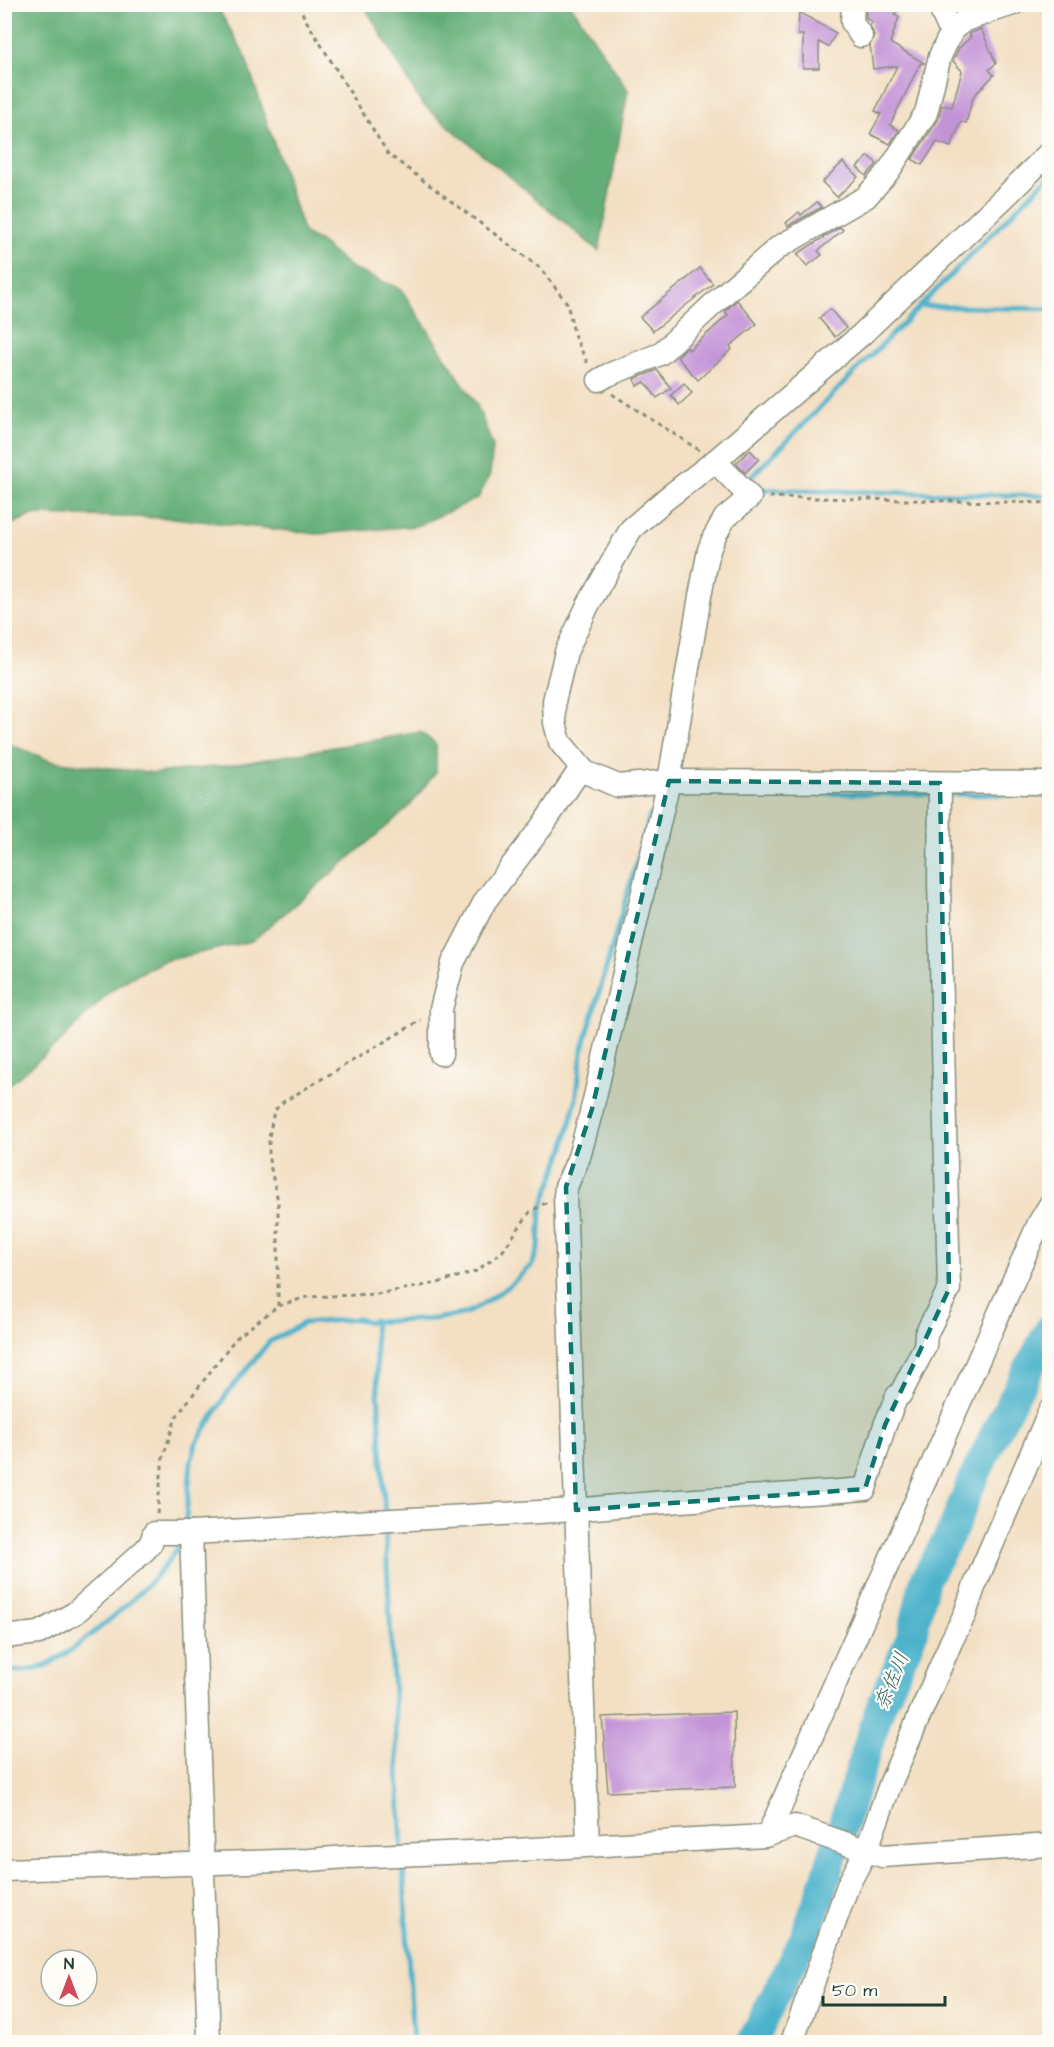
<svg xmlns="http://www.w3.org/2000/svg" width="1054" height="2047" viewBox="0 0 1054 2047" font-family="'Architects Daughter','Klee One',sans-serif">
  <style>
    .forest { fill: #64ae77; stroke: #427656; stroke-width: 1.5 }
    .lines { fill: none; stroke-linecap: round; stroke-linejoin: round }
    .stream { stroke: #4cb2cb; stroke-width: 5 }
    .river { stroke: #4cb2cb; stroke-width: 30 }
    .building { fill: #c393d7 }
    .minor-casing { stroke: #898e7b; stroke-width: 25 }
    .path { stroke: #898e7b; stroke-width: 3; stroke-dasharray: 4.5 4.5; stroke-linecap: butt }
    .minor { stroke: #fff; stroke-width: 22 }
    .marked { fill: #0f766e; fill-opacity: 0.2; stroke: #0f766e; stroke-width: 4.5; stroke-dasharray: 12 8; stroke-linejoin: round }
    .labels { text-anchor: middle; dominant-baseline: central; stroke-width: 4.5; stroke-linejoin: round; paint-order: stroke }
    .water-label { font-size: 20px; font-style: italic; fill: #2c6061; stroke: #fdfcf7 }
  </style>
  <rect width="100%" height="100%" fill="#fdfcf7"/>
  <filter id="ink" filterUnits="userSpaceOnUse"><feTurbulence type="fractalNoise" baseFrequency=".0167" numOctaves="2"/><feDisplacementMap in="SourceGraphic" scale="12" xChannelSelector="R" yChannelSelector="G"/><feConvolveMatrix kernelMatrix="1 2 1 2 8 2 1 2 1" color-interpolation-filters="sRGB"/></filter>
  <filter id="wash" filterUnits="userSpaceOnUse"><feTurbulence type="fractalNoise" baseFrequency=".008" numOctaves="4" result="noise"/><feDisplacementMap in="SourceGraphic" scale="24" xChannelSelector="R" yChannelSelector="G"/><feGaussianBlur stdDeviation="1.35" result="paint"/><feColorMatrix in="noise" values="0 0 0 0 0 0 0 0 0 0 0 0 0 0 0 0 0 1.4 0 .05"/><feComposite in="paint" operator="in"/></filter>
  <g filter="url(#wash)">
    <rect width="100%" height="100%" fill="#f3dfc2"/>
    <g class="forest">
      <polygon points="4,5 216,5 244,53 304,233 320,242 353,269 401,289 477,405 493,446 490,474 478,498 417,526 317,534 173,518 33,515 5,527"/>
      <polygon points="364,5 571,5 628,90 599,251 422,104"/>
      <polygon points="420,732 436,744 436,772 408,808 252,941 164,961 132,977 108,993 60,1042 8,1086 5,1093 5,742 51,761 155,773 232,765"/>
    </g>
    <g class="lines">
      <g class="stream">
        <polyline points="920,306 1050,309"/>
        <polyline points="745,483 1050,175"/>
        <polyline points="751,489 1050,496"/>
        <polyline points="736,793 934,794"/>
        <polyline points="946,794 1050,795"/>
        <polyline points="374,1320 385,1516"/>
        <polyline points="385,1526 402,1849"/>
        <polyline points="185,1528 191,1462 196,1444 226,1395 269,1342 304,1323 358,1319 370,1322 434,1319 463,1314 475,1309 509,1286 532,1265 539,1247 541,1210 564,1148 576,1100 582,1052 650,815"/>
        <path d="M4,1671C18,1670 33,1672 45,1666C79,1649 170,1574 181,1539"/>
        <polyline points="403,1861 413,2042"/>
      </g>
      <polyline class="river" points="752,2042 805,1936 821,1893 880,1708 912,1635 925,1579 953,1529 969,1488 999,1425 1050,1328"/>
    </g>
    <g id="blocks">
      <g class="building">
        <polygon points="866,4 901,4 894,15 899,17 890,43 924,63 920,64 890,125 899,130 890,144 870,134 881,114 875,111 897,66 873,69 870,45 874,35 870,26 872,22 866,18"/>
        <polygon points="799,12 836,33 828,47 819,42 819,68 803,68 803,35 798,35"/>
        <polygon points="981,29 996,63 989,70 994,75 973,97 966,123 961,122 951,147 937,142 922,165 912,159 938,120 942,105 952,107 962,71 953,61 959,48 971,37 969,34"/>
        <polygon points="869,156 877,164 866,176 857,167"/>
        <polygon points="843,162 858,177 837,197 822,182"/>
        <polygon points="817,202 822,207 788,226 786,223 799,212 801,215"/>
        <polygon points="840,227 843,230 818,251 822,255 807,266 797,254"/>
        <polygon points="700,268 713,284 653,331 640,317"/>
        <polygon points="737,300 757,324 730,346 732,349 698,380 677,357 687,347 689,350 728,315 725,311"/>
        <polygon points="830,309 846,328 835,337 819,318"/>
        <polygon points="657,370 671,388 657,398 645,382 637,386 634,379"/>
        <polygon points="684,383 692,393 679,405 671,395"/>
        <polygon points="750,450 759,459 745,473 736,463"/>
        <polygon points="734,1712 735,1787 608,1792 602,1717"/>
      </g>
    </g>
  </g>
  <g filter="url(#ink)">
    <use href="#blocks" fill-opacity="0" stroke="#898e7b" stroke-width="1.5"/>
    <g class="lines">
      <g class="minor-casing">
        <g id="minor">
          <polyline points="853,4 852,22 861,36"/>
          <polyline points="938,4 951,33"/>
          <polyline points="1050,152 1009,193 862,334 715,461 667,498 631,529 588,605 566,652 554,701 555,723 560,742 585,772 618,786 669,781 1050,783"/>
          <polyline points="599,380 608,375 660,354 723,295 779,247 866,197 888,172 926,113 940,56 953,29 965,20 1013,4"/>
          <polyline points="441,1054 441,1009 453,963 485,901 543,825 581,768"/>
          <polyline points="191,1533 209,2042"/>
          <path d="M4,1637L39,1633L75,1613L145,1550L151,1543L154,1533H191L316,1526L336,1523L576,1510C672,1499 769,1497 865,1489L885,1425L897,1396L900,1395L925,1346L926,1334L949,1289L939,882L940,783"/>
          <polyline points="768,1835 1039,1223 1050,1205"/>
          <polyline points="588,1845 565,1196 566,1187 579,1157 592,1109 669,781 700,596 709,550 714,537 725,518 750,497 715,461"/>
          <polyline points="4,1870 309,1860 347,1857 495,1851 765,1836 795,1826 882,1856 1050,1845"/>
          <polyline points="792,2042 848,1885 866,1851 891,1782 951,1642 965,1614 974,1587 1050,1410"/>
        </g>
      </g>
      <g class="path">
        <polyline points="299,4 304,17 388,154 540,268 567,303 575,337 589,366"/>
        <polyline points="612,394 699,450"/>
        <polyline points="769,497 1050,503"/>
        <polyline points="278,1306 278,1201 269,1160 269,1137 274,1111 283,1102 421,1020"/>
        <polyline points="157,1514 163,1457 176,1417 235,1339 278,1306 307,1297 377,1294 438,1283 476,1271 502,1252 530,1212 547,1202"/>
      </g>
      <use href="#minor" class="minor"/>
    </g>
  </g>
  <path class="marked" d="M669,781L940,783L949,1289L885,1425L865,1489L576,1510L566,1187L592,1109Z"/>
  <g class="labels">
    <g class="water-label">
      <text transform="translate(892 1681) rotate(-68)">奈佐川</text>
    </g>
  </g>
  <rect width="1054" height="2047" fill="none" stroke="#fdfcf7" stroke-width="24"/>
  <g transform="translate(69 1978)"><circle r="28" fill="#fdfcf7" stroke="#a4b0a9" stroke-width="1.5"/>
  <path d="M0-4.5L10 22L0 15L-10 22Z" fill="#d1495b"/>
  <text y="-9" font-size="16" font-weight="bold" text-anchor="middle" fill="#1f3d34">N</text>
  </g>
  <path d="M823 1996v9h122v-9" fill="none" stroke="#1f3d34" stroke-width="3"/>
  <text x="832" y="1996" font-size="18" fill="#1f3d34" stroke="#fdfcf7" stroke-width="4.5" paint-order="stroke">50 m</text>
</svg>
